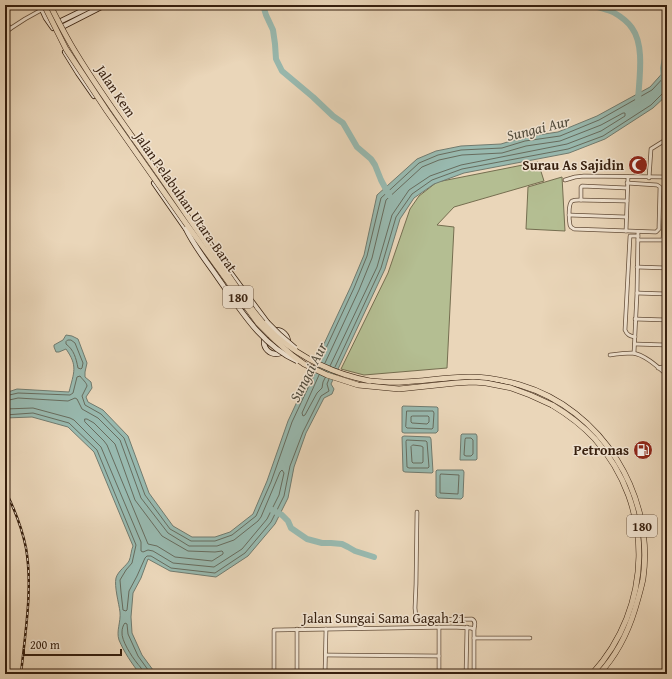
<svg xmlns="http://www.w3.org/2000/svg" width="672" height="679" viewBox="0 0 672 679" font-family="'Gentium Book Plus',serif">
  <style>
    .green { fill: #b4be92; stroke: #756e50 }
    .water { fill: #98b9af; stroke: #717b6f }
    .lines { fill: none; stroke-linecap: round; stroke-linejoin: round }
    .shore { stroke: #676c5e; stroke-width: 1 }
    .river { stroke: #98b9af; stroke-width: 6 }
    .street-casing { stroke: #634d39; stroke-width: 4.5 }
    .secondary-casing { stroke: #361f0e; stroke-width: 6 }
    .primary-casing { stroke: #361f0e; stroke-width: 6 }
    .street { stroke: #f1e4d2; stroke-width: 3 }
    .secondary { stroke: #f1e4d2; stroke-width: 4.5 }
    .primary { stroke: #ead6b9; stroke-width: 5 }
    .rail-casing { stroke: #361f0e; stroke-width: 2.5 }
    .rail { stroke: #f1e4d2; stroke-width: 1; stroke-dasharray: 3; stroke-linecap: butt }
    .secondary-bridge-casing { stroke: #361f0e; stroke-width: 6; stroke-linecap: butt }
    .primary-bridge-casing { stroke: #361f0e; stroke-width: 6; stroke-linecap: butt }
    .secondary-bridge { stroke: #f1e4d2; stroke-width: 4.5 }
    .primary-bridge { stroke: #ead6b9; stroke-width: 5 }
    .labels { text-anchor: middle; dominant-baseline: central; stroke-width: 3; stroke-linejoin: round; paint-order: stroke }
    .shield { fill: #f1e4d2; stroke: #6e5a49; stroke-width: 1 }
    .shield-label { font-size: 13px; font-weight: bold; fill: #361f0e }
    .street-label { font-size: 14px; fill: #361f0e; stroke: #f1e4d2 }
    .poi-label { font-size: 14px; font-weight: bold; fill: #361f0e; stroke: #f1e4d2; text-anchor: end }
    .water-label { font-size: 15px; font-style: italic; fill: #534d3e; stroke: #f1e4d2 }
  </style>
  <rect width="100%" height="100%" fill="#ead6b9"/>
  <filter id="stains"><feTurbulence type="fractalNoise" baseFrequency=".005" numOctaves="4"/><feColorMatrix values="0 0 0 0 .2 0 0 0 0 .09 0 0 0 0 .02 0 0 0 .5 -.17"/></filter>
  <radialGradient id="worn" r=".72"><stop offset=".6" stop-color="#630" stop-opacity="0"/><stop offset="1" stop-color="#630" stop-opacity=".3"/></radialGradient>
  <g class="green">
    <polygon points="538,162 544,181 454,207 437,225 454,227 447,368 364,375 341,369 388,273 410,209 419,196 437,182"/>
    <polygon points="562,177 565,231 526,229 528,187"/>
  </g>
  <g class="water">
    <path d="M667,68V95L653,108L605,139L569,153L464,173L434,184L414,198L400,219L385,269L331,384L334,389L332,394L324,398L306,433L294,467L288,498L275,524L248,556L216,577L170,571L148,559L141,578L133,593L131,617L132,633L142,655L156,674H140C132,664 124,652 119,640C116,631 121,622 120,612C119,604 114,586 116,578C118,571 126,566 129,561C131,557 131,550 133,546L94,452L68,427L32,417L5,418V393L17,389L69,392C74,372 78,366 66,349L59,352H56L54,347V345L63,340L66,335L72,336L78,339L87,363L85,372V377L91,382L92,388L86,397L88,402L103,410L128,436L149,493L173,526L192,537H215L230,532L253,514L267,481L288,421L351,286L364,255L377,195L417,159L436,151L461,146L501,144L524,137L558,132L597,116L650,87Z"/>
    <polygon points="403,406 437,407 438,408 438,431 436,433 404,433 402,432 402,407"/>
    <polygon points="462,434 476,434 477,436 477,459 476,460 460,460 461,435"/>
    <polygon points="404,436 430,437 431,439 433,472 432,473 405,472 403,471 402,437"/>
    <polygon points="437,470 463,470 464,472 463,497 461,499 438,498 436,496 436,471"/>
  </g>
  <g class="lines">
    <g class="shore">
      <path d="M68,340H71L75,343L83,363L82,368L81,369L78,368C76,358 74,350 66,344V342Z"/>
      <polyline points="320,361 354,288 367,256 381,198 419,163 438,155 461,150 502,148 525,141 560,136 599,120 652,90 667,74"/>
      <polyline points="325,363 359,290 372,258 386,200 422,167 439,160 462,155 502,153 526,146 560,141 601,125 623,113 625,113 625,116 601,131 567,144 461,165 430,176 409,190 392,215 377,267 330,366"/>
      <polyline points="335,367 381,268 396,217 412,194 432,180 462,169 568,149 603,136 651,105 663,93 667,92"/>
      <polyline points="319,375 302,413 303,416 305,415 317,393 322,388 323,382 325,378"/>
      <path d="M5,396L18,393L70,395L73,393L77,377L80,376C82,379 87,383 87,386L82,396L85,405L101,414L124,438L145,495L170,529L191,541H215L232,535L256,516L271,482L292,422L315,373"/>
      <polyline points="5,401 18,398 68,401 75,398 77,399 82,409 98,418 120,440 141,498 168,533 189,546 217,546 234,540 258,521 261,517 280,472 282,470 284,473 279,495 267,519 242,549 214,567 173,563 153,551 148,550 143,552 141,551 141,542 101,447 74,420 70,418 33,408 5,409"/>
      <polygon points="407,411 433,411 434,413 433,428 432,429 407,428 406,427"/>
      <polyline points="5,415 33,413 69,423 97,450 136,545 132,563 126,570 120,580 121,592 123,610 126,611 127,610 129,591 137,576 145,558 147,556 151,556 171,568 215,573 245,553 271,522 284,496 290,466 303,432 321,396 329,391 327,384 329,379"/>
      <polygon points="413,416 428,416 429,417 429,422 427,424 412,423 411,422 411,417"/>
      <polygon points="85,419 87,419 94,423 115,444 135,500 162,536 188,551 215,552 222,551 223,552 223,554 212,561 175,557 157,546 148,544 107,445 104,441 85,422"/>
      <polygon points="466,438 471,438 473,440 473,454 471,456 466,456 464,455 465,440"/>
      <polygon points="407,440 426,441 427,442 429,467 428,468 409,468 407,467 406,442"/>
      <polygon points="413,445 421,446 423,447 423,462 422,463 413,463 412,462 411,447"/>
      <polygon points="441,474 459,475 458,494 440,493 440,476"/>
      <path d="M143,674C143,669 140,667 137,663C132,657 121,640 122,632C122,629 123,625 125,623L127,624L128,634L138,656L151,674"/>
    </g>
    <g class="river">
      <polyline points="263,5 266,15 273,30 275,44 276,59 282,71 313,97 333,116 343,123 357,147 371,159 375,165 381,180 389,195"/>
      <path d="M593,5C599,8 607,9 613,12C620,16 628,22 632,28C645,46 639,79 638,101"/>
      <polyline points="664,81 663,68 667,49"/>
      <polyline points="272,510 282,515 288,521 291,528 307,539 322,543 331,543 342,544 348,547 355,551 374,557"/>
    </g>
    <g class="street-casing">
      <g id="street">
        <polyline points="5,19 10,29"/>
        <polyline points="5,32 25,19 43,9"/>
        <polyline points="649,178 651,149 667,139"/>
        <polyline points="565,180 575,177 584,176 667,177"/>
        <polyline points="581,200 581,187 582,186 627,188"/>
        <path d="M627,201L579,200C577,200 574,200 572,201C568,204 569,220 570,225L571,227L574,229L656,232L659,229V226L660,187L657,185L627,183"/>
        <polyline points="569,215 626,217"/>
        <polyline points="626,231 628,177"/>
        <polyline points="638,240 667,240"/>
        <polyline points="663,240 664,219 666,216 667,215"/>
        <polyline points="637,267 667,268"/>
        <polyline points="637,293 667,294"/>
        <polyline points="635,319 667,320"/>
        <path d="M635,337C630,336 627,335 625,330L630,236H638"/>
        <polyline points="635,344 666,345 667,344"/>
        <polyline points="634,353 637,293 638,232"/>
        <path d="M610,355C617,354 625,353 632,353C644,354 658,367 667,375"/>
        <polyline points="658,368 667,366"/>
        <path d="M417,512L416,584L415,608L416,618L418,619L423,620L472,619C476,621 475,625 474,629"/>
        <polyline points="474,638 530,638"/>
        <polyline points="326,655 439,656"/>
        <polyline points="274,674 274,630 452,627 471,628 474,629 474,674"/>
        <polyline points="297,674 297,629"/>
        <polyline points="325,674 326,629"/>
        <polyline points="439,674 439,627"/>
        <polyline points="466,674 467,627"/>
        <polyline points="610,674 615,672 619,674"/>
      </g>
    </g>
    <g class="secondary-casing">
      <g id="secondary">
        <polyline points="40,5 46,18 53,28"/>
        <polyline points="57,23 94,5"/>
        <polyline points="58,29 105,5"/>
        <polyline points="65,52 78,73 94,96"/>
        <polyline points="154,183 186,229 201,248"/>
        <polyline points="221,260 267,322"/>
        <polyline points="246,311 254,322 266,335"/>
        <circle cx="276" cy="342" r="12"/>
      </g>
    </g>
    <g class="primary-casing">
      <g id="primary">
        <path d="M370,381C381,382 392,383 403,382C425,381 447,377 469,377C486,377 503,380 520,385C602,409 655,495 643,579C641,589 638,599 635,609C628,632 616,656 599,674"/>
        <path d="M552,405C567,414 582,425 595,439C655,507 653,607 592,674"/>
      </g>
    </g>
    <use href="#street" class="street"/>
    <use href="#secondary" class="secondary"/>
    <use href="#primary" class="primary"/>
    <g class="rail-casing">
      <path id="rail" d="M5,490C14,508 22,528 26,548C33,588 25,634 21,674"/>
    </g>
    <use href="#rail" class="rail"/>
    <g class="secondary-bridge-casing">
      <g id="secondary-bridge">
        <path d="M186,229C194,246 207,262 218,278C240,309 261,345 297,361"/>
        <polyline points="267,322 280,335 295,348"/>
      </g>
    </g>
    <g class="primary-bridge-casing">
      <g id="primary-bridge">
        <polyline points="44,5 66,49 107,111 185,222 258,323 276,341 293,356 304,364 327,375 358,385 399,389 456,383 473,382 486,383 511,388 530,395 552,405"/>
        <path d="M50,5C58,21 66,37 76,53C105,101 140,146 171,192C191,221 211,251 231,279C245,299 258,320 276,336C304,360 334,374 370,381"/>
      </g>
    </g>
    <use href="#secondary-bridge" class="secondary-bridge"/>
    <use href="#primary-bridge" class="primary-bridge"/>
  </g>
  <defs>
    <g id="mosque-disc" transform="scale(1)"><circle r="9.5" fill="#8f2418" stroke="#f1e4d2"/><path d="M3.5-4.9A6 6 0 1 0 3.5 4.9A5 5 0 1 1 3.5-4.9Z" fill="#fff"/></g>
    <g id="fuel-disc" transform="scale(1)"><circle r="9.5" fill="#8f2418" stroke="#f1e4d2"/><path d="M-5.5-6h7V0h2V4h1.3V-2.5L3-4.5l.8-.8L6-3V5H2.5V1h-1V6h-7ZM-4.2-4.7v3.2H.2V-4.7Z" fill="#fff"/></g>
  </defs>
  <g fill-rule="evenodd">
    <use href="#mosque-disc" x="638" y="165"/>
    <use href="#fuel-disc" x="643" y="450"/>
  </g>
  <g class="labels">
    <g class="shield">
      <rect x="223" y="286" width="30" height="22" rx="3"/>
      <rect x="627" y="515" width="30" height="22" rx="3"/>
    </g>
    <g class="shield-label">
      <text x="238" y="297">180</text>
      <text x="642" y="526">180</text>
    </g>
    <g class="street-label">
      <text transform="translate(116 91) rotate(56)">Jalan Kem</text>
      <text transform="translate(186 202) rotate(55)">Jalan Pelabuhan Utara-Barat</text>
      <text x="384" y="618">Jalan Sungai Sama Gagah 21</text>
    </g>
    <g class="poi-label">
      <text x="624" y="165">Surau As Sajidin</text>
      <text x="629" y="450">Petronas</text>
    </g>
    <g class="water-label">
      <text transform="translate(538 128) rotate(-14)">Sungai Aur</text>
      <text transform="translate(308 372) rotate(-63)">Sungai Aur</text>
    </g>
  </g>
  <rect width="672" height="679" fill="none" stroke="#ead6b9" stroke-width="20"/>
  <rect x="6" y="6" width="660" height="667" fill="none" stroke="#361f0e" stroke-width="2"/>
  <rect x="10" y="10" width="652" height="659" fill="none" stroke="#361f0e"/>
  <path d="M24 649v6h97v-6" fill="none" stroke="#361f0e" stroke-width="2"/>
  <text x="30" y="649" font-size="12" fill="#361f0e" stroke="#f1e4d2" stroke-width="3" paint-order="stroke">200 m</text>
  <rect width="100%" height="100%" filter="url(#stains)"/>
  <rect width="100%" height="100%" fill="url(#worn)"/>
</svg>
